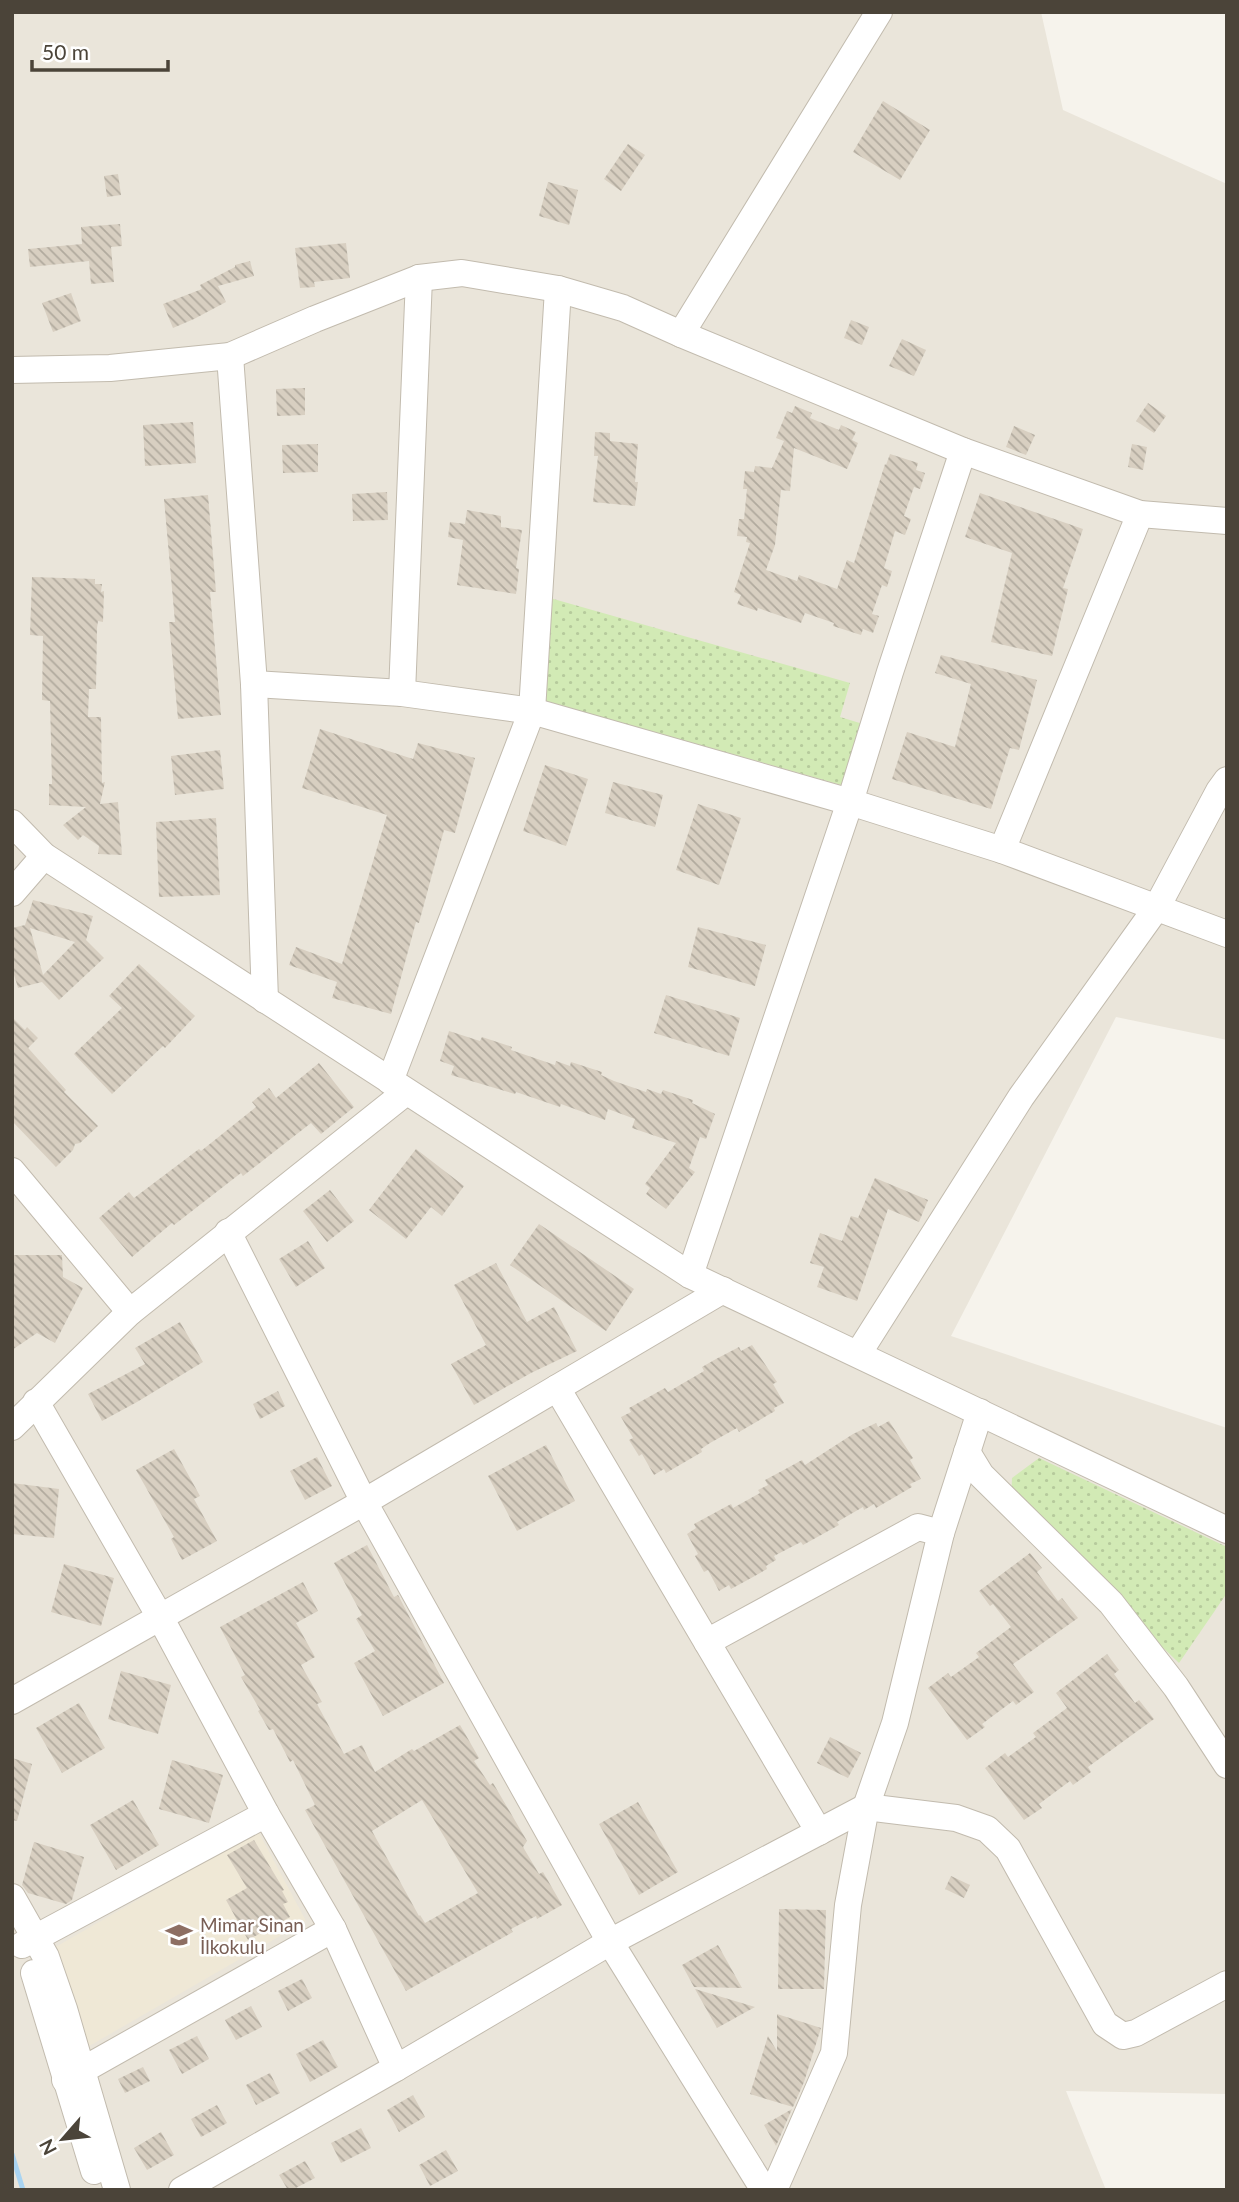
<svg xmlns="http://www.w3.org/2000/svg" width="1239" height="2202" viewBox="0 0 1239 2202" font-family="Lato,sans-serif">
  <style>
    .residential { fill: #eae5da }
    .education { fill: #efe8d6 }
    .park { fill: url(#park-dots) }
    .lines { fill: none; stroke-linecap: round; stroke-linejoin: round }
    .stream { stroke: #a9d4f2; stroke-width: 5 }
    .building { fill: url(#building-back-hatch); fill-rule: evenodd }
    .minor-casing { stroke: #c2bbae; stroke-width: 28 }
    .minor { stroke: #fff; stroke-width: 26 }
    .labels { text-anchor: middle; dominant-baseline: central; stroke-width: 5; stroke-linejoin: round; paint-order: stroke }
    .education-label { font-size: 19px; fill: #785e54; stroke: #fff; text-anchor: start }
  </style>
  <defs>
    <pattern id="park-dots" width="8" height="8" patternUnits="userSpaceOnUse" patternTransform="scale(1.75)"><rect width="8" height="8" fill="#d2eab5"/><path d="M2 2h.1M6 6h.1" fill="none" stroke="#b6ca9c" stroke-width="1.8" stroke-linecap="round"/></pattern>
    <pattern id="building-back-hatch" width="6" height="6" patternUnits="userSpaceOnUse" patternTransform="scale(1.75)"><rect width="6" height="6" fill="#d8cfc1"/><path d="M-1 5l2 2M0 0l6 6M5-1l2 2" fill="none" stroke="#b1aa9e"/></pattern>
  </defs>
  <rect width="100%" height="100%" fill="#f6f3ec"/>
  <polygon class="residential" points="12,12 1041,12 1063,110 1227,184 1227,1040 1116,1017 951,1336 1227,1428 1227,2094 1066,2091 1106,2190 12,2190"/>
  <polygon class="education" points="258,1831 306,1921 84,2049 52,1949"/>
  <g class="park">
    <polygon points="550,598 850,683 840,717 863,724 845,786 545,701"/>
    <polygon points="1039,1458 1227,1547 1227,1593 1179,1663 1011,1502 1012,1478"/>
  </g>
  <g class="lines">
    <polyline class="stream" points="12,2154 23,2190"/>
  </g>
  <g class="building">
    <polygon points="883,101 930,130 900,180 853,152"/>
    <polygon points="628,144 645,155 621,191 604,179"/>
    <polygon points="118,174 121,195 107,197 104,176"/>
    <polygon points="548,182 578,190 569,225 539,216"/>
    <polygon points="120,224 122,246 111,247 114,282 91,284 89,261 30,267 28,249 82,244 81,227"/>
    <polygon points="346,243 350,278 314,282 315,287 300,288 295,248"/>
    <polygon points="250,261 254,276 218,286 226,302 194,319 173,328 163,304 202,289 200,285 235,267 235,265"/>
    <polygon points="71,293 81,321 53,332 42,303"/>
    <polygon points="851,320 869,327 862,345 844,338"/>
    <polygon points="902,339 926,350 914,376 889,366"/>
    <polygon points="305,388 305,415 277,416 276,389"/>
    <polygon points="1148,403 1166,416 1154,433 1136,421"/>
    <polygon points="795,406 812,413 810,418 839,430 841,425 856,432 852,440 858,443 847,469 794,448 790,491 781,490 775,545 766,570 797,581 799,575 837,589 847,560 854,563 885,464 886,465 890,454 918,463 916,470 925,473 920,489 914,487 904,516 911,519 905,535 895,531 884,568 892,571 887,587 882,585 872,614 879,616 873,633 863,629 861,635 833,626 834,623 805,613 801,623 758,608 757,611 737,604 741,595 734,592 750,543 746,542 747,537 737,536 739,519 744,519 747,489 743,489 745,471 754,472 755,466 772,468 784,441 776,438 787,411 792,413"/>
    <polygon points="193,422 196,463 145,466 143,425"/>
    <polygon points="1014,426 1035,435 1026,455 1006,447"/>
    <polygon points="595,432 610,433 610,441 638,444 635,482 638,482 635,506 593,502 598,456 594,456"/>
    <polygon points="318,444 318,472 283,473 282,445"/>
    <polygon points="1132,444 1147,447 1143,470 1128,467"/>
    <polygon points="387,492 388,520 353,521 352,494"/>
    <polygon points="980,493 1083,529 1063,588 1068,589 1052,656 991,642 1012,553 965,537"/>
    <polygon points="208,495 216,592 210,592 221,715 178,719 169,622 175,622 164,499"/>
    <polygon points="467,510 501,516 501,527 522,530 516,568 519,569 516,594 457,585 463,540 448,537 450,522 465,524"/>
    <polygon points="32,577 95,579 95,584 102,584 101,592 104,591 103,622 98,621 97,628 96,689 89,689 88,717 101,717 102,783 105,782 100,804 118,802 122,855 98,854 99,846 83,835 78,840 63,825 86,807 49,805 49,784 52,784 50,701 42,700 43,636 30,635"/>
    <polygon points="941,655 1037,680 1019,750 1010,748 991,809 892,779 907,732 955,747 971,684 935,673"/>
    <polygon points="320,729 413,759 418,743 475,758 455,833 444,830 419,923 416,922 391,1014 332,998 337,982 289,965 296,947 342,964 387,815 302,788"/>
    <polygon points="220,750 224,789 175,795 171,756"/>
    <polygon points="545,765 588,779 566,846 523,831"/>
    <polygon points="613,782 663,795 655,827 605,813"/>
    <polygon points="698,804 741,818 719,885 676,870"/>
    <polygon points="216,818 220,895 159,897 156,822"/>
    <path d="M33,900L93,916L86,940L104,958L59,1000L42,982L18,988L12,968V928L25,925ZM30,928L75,942L43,975Z"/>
    <polygon points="698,927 766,945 755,986 688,967"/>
    <polygon points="139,964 195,1016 165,1048 163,1046 112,1094 74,1054 122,1008 109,996"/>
    <polygon points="666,995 740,1018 729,1056 654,1033"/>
    <polygon points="12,1017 25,1030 27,1027 38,1038 28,1048 66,1090 64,1092 98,1126 80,1143 75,1144 73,1150 56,1167 12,1121"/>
    <polygon points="449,1031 480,1041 482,1037 512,1047 511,1050 555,1065 556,1061 570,1066 571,1062 602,1072 601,1075 614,1081 646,1092 647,1089 661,1094 663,1090 693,1100 692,1103 715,1114 706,1139 700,1137 689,1168 695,1172 666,1209 646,1194 650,1188 645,1184 676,1143 632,1128 635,1119 608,1109 605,1120 561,1104 560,1107 516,1092 515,1094 451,1075 454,1066 440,1061"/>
    <polygon points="319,1063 354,1107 321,1134 311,1123 243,1176 241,1173 174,1225 172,1223 132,1257 99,1218 129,1192 134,1198 199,1149 201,1151 256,1107 252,1102 269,1088 276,1098"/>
    <polygon points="416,1149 464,1186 442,1216 431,1207 406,1239 369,1210"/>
    <polygon points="875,1178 928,1200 919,1222 888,1209 857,1301 817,1287 824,1267 810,1263 820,1233 842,1241 851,1216 858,1218"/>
    <polygon points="330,1190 354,1221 327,1242 303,1211"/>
    <polygon points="539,1224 634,1289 606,1331 510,1265"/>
    <polygon points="308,1241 325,1268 296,1287 279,1259"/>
    <polygon points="12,1255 62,1255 63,1277 83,1288 55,1343 37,1333 12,1350"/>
    <polygon points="496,1263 527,1322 554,1307 577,1351 531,1373 474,1405 451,1364 486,1345 454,1285"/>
    <polygon points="180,1322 203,1362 137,1402 102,1421 88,1394 145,1364 135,1348"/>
    <polygon points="752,1345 777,1382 773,1384 784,1403 774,1408 775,1411 739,1432 737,1428 710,1443 701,1449 702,1452 666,1473 664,1469 654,1475 642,1454 639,1456 629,1440 633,1438 621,1417 631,1412 629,1408 665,1388 668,1392 704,1371 702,1367 716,1359 739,1347 741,1351"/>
    <polygon points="278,1391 285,1406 260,1419 253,1404"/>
    <polygon points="889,1421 913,1458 910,1460 921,1479 910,1484 912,1487 876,1508 874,1504 864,1510 863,1507 837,1522 839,1525 803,1545 801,1542 774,1556 776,1560 766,1566 767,1569 753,1577 731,1589 729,1585 719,1591 708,1570 704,1572 695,1556 698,1554 687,1534 696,1528 694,1524 731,1504 733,1508 760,1493 758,1490 768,1485 765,1480 780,1472 802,1460 805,1465 853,1434 876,1423 878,1427"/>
    <polygon points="546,1445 575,1501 517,1531 488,1476"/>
    <polygon points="174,1449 200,1496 194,1499 217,1541 182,1560 171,1539 174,1537 136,1470"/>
    <polygon points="317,1457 332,1486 305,1500 290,1471"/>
    <polygon points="12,1483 59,1489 54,1538 12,1534"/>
    <polygon points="367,1545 394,1597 398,1595 444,1683 383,1716 354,1663 375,1651 356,1619 362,1615 334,1563"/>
    <polygon points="1030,1553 1042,1568 1037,1572 1058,1601 1062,1598 1078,1618 1013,1664 1034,1692 1016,1705 1013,1701 982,1724 985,1727 967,1740 928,1688 948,1673 951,1677 979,1657 976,1653 1011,1627 993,1604 990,1606 979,1591"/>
    <polygon points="64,1564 114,1578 101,1626 51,1612"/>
    <path d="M303,1582L318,1611L296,1623L315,1657L301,1665L322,1702L317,1704L344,1754L362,1745L375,1772L412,1749L414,1751L460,1725L479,1758L474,1761L490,1785L493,1783L527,1841L523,1847L539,1874L543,1872L562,1905L537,1919L536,1916L511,1929L513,1932L406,1991L305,1810L315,1805L293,1760L290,1762L273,1729L269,1730L258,1711L260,1710L241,1677L245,1675L220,1627ZM422,1800L478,1893L425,1923L420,1915L419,1916L372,1831Z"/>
    <polygon points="1107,1654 1119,1670 1114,1674 1135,1703 1139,1700 1154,1719 1088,1767 1091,1772 1073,1785 1070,1781 1039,1804 1042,1808 1024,1820 985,1768 1005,1753 1008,1757 1036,1737 1033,1733 1067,1708 1056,1693"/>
    <polygon points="121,1671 171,1685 158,1734 108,1719"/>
    <polygon points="79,1703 105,1748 62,1773 36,1728"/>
    <polygon points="830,1737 861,1753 848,1778 817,1763"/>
    <polygon points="12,1758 32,1764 17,1821 12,1820"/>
    <polygon points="172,1760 223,1775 209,1823 159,1809"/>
    <polygon points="133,1800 159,1845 116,1870 90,1825"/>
    <polygon points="638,1802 678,1872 639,1895 599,1824"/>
    <polygon points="254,1840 284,1890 282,1891 288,1902 283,1904 290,1917 248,1940 226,1900 247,1888 227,1855"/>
    <polygon points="34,1842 84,1857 72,1900 66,1904 28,1893 22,1885"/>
    <polygon points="951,1876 970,1885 964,1898 945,1889"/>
    <polygon points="779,1909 826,1910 824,1989 778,1989"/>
    <polygon points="718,1945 742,1988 694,1987 682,1965"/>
    <polygon points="302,1979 312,1998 288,2011 278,1991"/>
    <polygon points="695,1989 755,2007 717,2028"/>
    <polygon points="251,2006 262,2027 236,2040 225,2020"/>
    <polygon points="777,2014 821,2028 804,2082 793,2107 750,2094 768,2036 777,2051"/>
    <polygon points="197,2036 209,2059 182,2074 169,2050"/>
    <polygon points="323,2040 338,2067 310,2082 296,2054"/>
    <polygon points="143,2067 150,2081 125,2093 118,2079"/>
    <polygon points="270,2073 280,2093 256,2105 246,2085"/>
    <polygon points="413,2095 425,2117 399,2132 387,2110"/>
    <polygon points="217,2105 227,2123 201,2137 191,2119"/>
    <polygon points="792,2109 776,2146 764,2125"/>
    <polygon points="361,2128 371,2148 341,2163 331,2143"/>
    <polygon points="161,2132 174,2155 147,2170 134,2148"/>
    <polygon points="446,2150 458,2171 430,2186 419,2165"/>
    <polygon points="305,2161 315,2178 292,2190 288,2190 279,2175"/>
  </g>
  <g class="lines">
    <g class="minor-casing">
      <g id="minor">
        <polyline points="681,334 879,12"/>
        <polyline points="230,356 254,684 402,693 532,711 850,802 1002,850 1227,934"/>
        <polyline points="12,370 110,368 230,356 315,319 419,278 462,273 558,289 623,308 681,334 963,451 1140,514 1227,521"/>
        <polyline points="254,684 265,1000"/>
        <polyline points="402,693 419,278"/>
        <polyline points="12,823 44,856 690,1275 1227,1530"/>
        <polyline points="1002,850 1140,514"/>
        <polyline points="12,893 44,856"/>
        <polyline points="390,1081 532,711 558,289"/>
        <polyline points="12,1171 130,1312"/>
        <polyline points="228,1232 364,1502 610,1942 764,2190"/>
        <polyline points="690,1275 850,802 890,672 963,451"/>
        <polyline points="858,1354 1021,1097 1157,907 1219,791 1227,780"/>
        <polyline points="557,1388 819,1832"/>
        <polyline points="36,1402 160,1617 266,1814 333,1929 396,2068 610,1942 866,1807 956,1818 987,1829 1008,1849 1105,2024 1123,2036 1136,2033 1227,1984"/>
        <polyline points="12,1427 130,1312 406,1092"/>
        <polyline points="967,1452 981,1475 1111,1603 1176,1687 1227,1765"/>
        <polyline points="707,1642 918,1527 941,1533"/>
        <polyline points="12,1701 364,1502 723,1290"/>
        <polyline points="12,1897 46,1957 64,2009 117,2190"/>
        <polyline points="22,1945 266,1814"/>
        <polyline points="34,1973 94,2171"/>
        <polyline points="65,2080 333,1929"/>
        <polyline points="182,2190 396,2068"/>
        <polyline points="774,2190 834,2053 848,1905 866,1807 895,1723 941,1533 980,1412"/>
      </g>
    </g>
    <use href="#minor" class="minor"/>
  </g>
  <defs>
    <g id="school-bare" transform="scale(2.1)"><path d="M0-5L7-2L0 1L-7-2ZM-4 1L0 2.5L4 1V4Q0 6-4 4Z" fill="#8d6e63" stroke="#fff" stroke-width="2.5" paint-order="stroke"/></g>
  </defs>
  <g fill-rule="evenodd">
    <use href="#school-bare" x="179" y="1935"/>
  </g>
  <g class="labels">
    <g class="education-label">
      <text x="200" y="1924">Mimar Sinan<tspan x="200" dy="22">İlkokulu</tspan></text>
    </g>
  </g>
  <rect width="1239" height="2202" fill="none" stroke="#4b4439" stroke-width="28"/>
  <g transform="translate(63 2139) rotate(242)" stroke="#ffffff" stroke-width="5" paint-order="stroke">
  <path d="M0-5L12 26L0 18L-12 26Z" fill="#4b4439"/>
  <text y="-10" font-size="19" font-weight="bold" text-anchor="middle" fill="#4b4439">N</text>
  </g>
  <path d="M32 60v10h136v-10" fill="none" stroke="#4b4439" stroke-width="3.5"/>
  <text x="42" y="60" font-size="21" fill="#4b4439" stroke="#ffffff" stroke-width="5" paint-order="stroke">50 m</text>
</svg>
